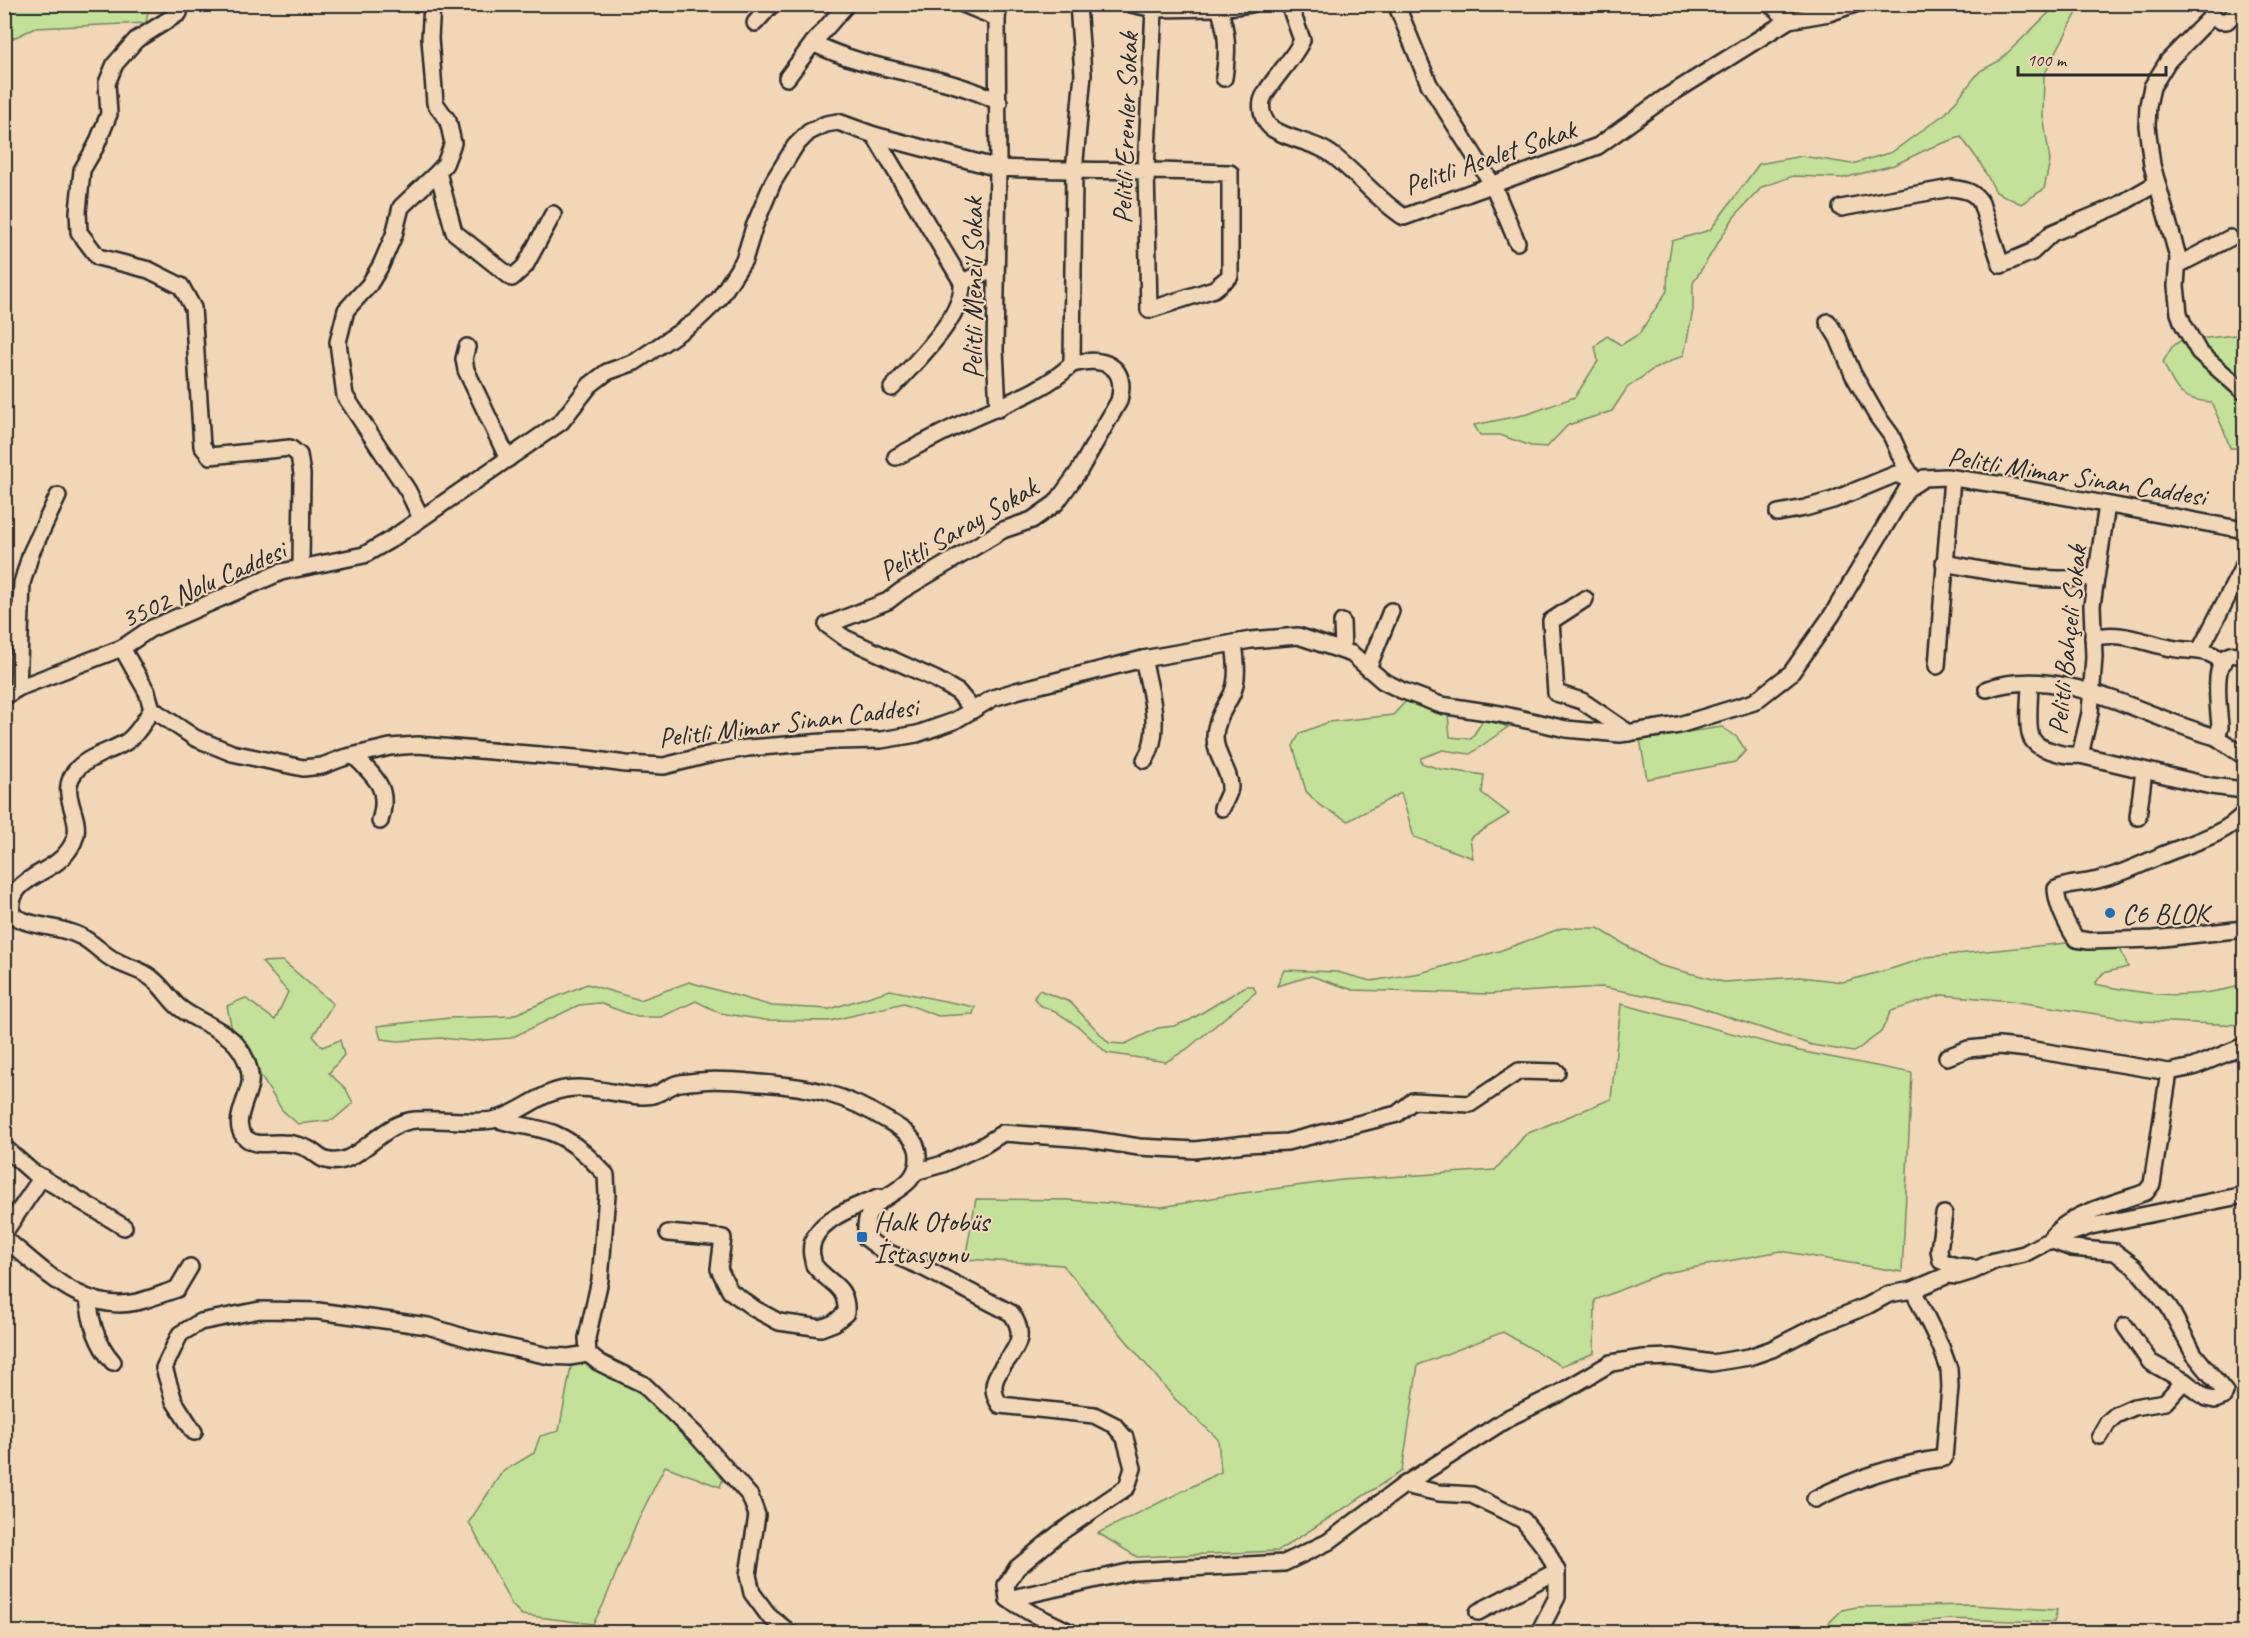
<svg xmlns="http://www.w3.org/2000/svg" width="2249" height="1637" viewBox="0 0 2249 1637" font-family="Caveat,sans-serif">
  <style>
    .green { fill: #c3e199; stroke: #778662; stroke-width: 1.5 }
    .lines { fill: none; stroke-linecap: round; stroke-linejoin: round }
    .minor-casing { stroke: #2b2b2b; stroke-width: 20 }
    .minor { stroke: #f1d6b8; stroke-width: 15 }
    .poi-dot { fill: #1f6fb2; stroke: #f1d6b8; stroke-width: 2 }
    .labels { text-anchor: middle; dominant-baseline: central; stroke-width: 4.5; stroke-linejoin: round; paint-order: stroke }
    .street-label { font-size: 28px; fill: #2b2b2b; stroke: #f1d6b8 }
    .poi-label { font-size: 28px; fill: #2b2b2b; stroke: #f1d6b8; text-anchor: start }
  </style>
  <rect width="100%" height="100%" fill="#f1d6b8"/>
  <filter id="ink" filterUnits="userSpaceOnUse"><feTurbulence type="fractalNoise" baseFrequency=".0167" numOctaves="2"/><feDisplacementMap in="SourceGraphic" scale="12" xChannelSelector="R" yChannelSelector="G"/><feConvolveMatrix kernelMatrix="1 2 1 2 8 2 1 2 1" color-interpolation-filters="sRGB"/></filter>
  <g filter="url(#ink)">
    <g class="green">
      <polygon points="2058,4 2081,5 2044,75 2043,115 2050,161 2044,189 2021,204 1996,192 1979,161 1961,137 1932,147 1894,165 1844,178 1793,176 1762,187 1734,217 1693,283 1693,310 1684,355 1652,370 1627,388 1612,411 1568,425 1547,447 1531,446 1500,435 1480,435 1474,425 1528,414 1575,397 1598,361 1595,346 1607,336 1621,345 1639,334 1667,291 1668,264 1672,241 1710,230 1759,164 1802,156 1852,164 1892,152 1946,113 1980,71 1999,61"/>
      <polygon points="53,5 51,7 148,11 146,23 35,28 5,42 5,10 13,5"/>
      <path d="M2244,334V448H2230L2225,433L2211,402C2178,400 2176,389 2163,362L2172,347L2180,341Z"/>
      <polygon points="1407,700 1448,714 1450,737 1471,739 1484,719 1508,727 1470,754 1443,750 1421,758 1421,763 1440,769 1484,775 1482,793 1509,814 1470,838 1473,858 1414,837 1401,793 1348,821 1319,805 1306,791 1293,746 1300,733 1329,722 1393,715"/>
      <polygon points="1722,727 1737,737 1746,751 1735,762 1647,779 1640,739"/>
      <path d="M1562,928H1598L1658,965L1724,982L1800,977L1843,982L1894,968L1927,957L2077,942L2119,946L2128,967L2103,973L2095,984C2151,996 2189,1000 2244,985V1025L2142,1021L2012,1001L1942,995L1891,1011L1881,1032L1854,1052L1812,1045L1690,1004L1602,987L1489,994L1353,990L1311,976L1277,986L1284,970L1337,972L1371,981L1420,973L1499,951Z"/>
      <polygon points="283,961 333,1004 313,1036 322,1047 340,1040 344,1055 329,1073 346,1089 353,1103 333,1120 298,1124 282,1110 232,1030 227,1006 245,998 275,1020 288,992 262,962"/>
      <polygon points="689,982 772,1006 830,1009 890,990 975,1007 973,1014 938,1016 904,1003 830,1021 765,1020 720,1013 696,1001 661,1017 637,1017 599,1003 579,1005 511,1038 471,1041 441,1038 398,1041 381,1039 377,1026 450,1018 511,1016 587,984 640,1000"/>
      <polygon points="1246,986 1253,986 1256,992 1187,1049 1166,1062 1107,1053 1080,1028 1055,1011 1039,1005 1034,998 1039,990 1070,1002 1109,1043 1125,1044 1158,1028 1174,1026 1190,1020"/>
      <polygon points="1621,1004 1799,1051 1912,1073 1902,1272 1781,1251 1660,1274 1595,1300 1594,1353 1561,1366 1503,1332 1418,1365 1402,1471 1278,1551 1137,1557 1098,1533 1221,1472 1218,1439 1175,1399 1063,1265 965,1259 976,1199 1068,1200 1162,1207 1235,1194 1342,1180 1495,1170 1526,1134 1611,1099"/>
      <polygon points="580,1359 639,1388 725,1473 720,1487 665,1466 637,1522 603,1605 593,1624 522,1615 512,1605 469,1522 502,1472 534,1453 540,1436 559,1431 571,1367"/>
      <polygon points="1971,1605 2057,1610 2054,1622 1947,1619 1856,1630 1851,1632 1820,1632 1842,1610 1857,1607"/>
    </g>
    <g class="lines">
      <g class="minor-casing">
        <g id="minor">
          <polyline points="963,4 997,18"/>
          <polyline points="1131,4 1154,9"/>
          <path d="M1289,4L1302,40C1295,58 1265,87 1262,101C1260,111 1264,123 1273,129C1292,141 1317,142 1335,157C1359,176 1378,200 1404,217L1598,146L1663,99L1789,20L1829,13L1855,4"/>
          <polyline points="1396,4 1429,84 1493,185 1517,242"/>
          <polyline points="1770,4 1789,20"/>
          <polyline points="2244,4 2227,21 2220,21 2212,16 2168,61 2152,87 2148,105 2147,126 2152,165 2178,257 2176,286 2179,313 2183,324 2199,352 2244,392"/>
          <path d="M1219,8C1228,34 1228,50 1224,78"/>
          <polyline points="179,13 136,40 115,64 107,83 109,114 96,146 82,170 78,212 79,232 98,257 149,270 181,286 193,308 202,446 210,456 290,448 299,455 302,474 301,567"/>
          <polyline points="755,23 772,4"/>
          <path d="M813,43C872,73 940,72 999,102"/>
          <polyline points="787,78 813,43 847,4"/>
          <polyline points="874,135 962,282"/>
          <polyline points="438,172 454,232 512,278 525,266 553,214"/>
          <path d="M1841,208L1951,188C1965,190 1974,191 1981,203L2001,265L2032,252L2052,233L2117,206L2157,183"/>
          <polyline points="2178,265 2230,238"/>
          <polyline points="1828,322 1838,338 1853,374 1877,416 1891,435 1904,464 1916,483"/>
          <polyline points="467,347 464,359 466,370 508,459"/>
          <polyline points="1072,364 1074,171 1083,74 1078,4"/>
          <path d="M892,388C914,363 965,316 962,282L982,273H996"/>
          <path d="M998,409L995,350L998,168C1075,171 1153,170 1230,173V276L1214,289L1149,310L1146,170L1154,9L1219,8L1251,4"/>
          <path d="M896,457C919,445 943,432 967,421C1003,404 1043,392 1072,364"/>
          <polyline points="2107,505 2092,605 2094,657 2090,713 2080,755 2211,786 2244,790"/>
          <polyline points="1778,513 1805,508 1833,500 1896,474 1916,483"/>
          <polyline points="421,518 408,491 345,396 338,342 346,310 369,285 381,265 394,235 401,207 438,172 445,164 453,143 448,121 435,103 430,38 432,4"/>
          <path d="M1944,563C1994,572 2045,585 2096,576"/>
          <polyline points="1585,599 1551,621 1556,693 1582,701 1629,733"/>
          <polyline points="4,613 21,611"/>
          <polyline points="1342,622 1343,651"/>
          <path d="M2093,638C2120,630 2144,643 2171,648C2194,653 2202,646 2224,662"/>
          <polyline points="122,648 147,692 152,709"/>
          <polyline points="2200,650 2244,565"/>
          <path d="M1143,659C1150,689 1163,732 1145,760"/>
          <polyline points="1937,666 1952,478"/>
          <polyline points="1368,668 1391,611"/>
          <path d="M2030,683C2030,697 2026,728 2032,739C2037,747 2045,749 2052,751C2062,755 2069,756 2080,755"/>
          <polyline points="18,688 22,583 31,553 58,496"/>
          <path d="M1987,689C2063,663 2145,718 2216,737C2217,735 2219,731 2220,728C2220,713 2206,640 2244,657"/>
          <polyline points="4,697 18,688 122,648 150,629 281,572 364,555 390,540 561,422 590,385 607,372 635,362 696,321 719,299 744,260 754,227 773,182 795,146 809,132 826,124 838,122 874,135 998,168 997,18 999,4"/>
          <polyline points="152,709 195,738 232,753 303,768 322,766 343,758 390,747 418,745 588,759 626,764 664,766 712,754 748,748 835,741 881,740 917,734 954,721 993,698 1016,691 1143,659 1251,640 1298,636 1352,654 1383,681 1401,690 1441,705 1500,714 1566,729 1620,734 1679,725 1754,702 1791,673 1832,615 1907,489 1924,478 1946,477 2003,485 2244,530"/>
          <path d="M152,709C145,720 137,735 126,742C112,751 91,755 78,768C56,791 80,812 76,834C75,839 71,847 68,851C51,876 6,876 12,915C32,928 58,925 80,936C93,942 101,953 114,960C128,968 145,970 156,982C165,990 171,1001 180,1008C196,1021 217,1026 232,1040C242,1049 252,1068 250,1083C248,1099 229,1126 247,1139C258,1147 270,1142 282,1143C289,1143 299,1145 306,1148C313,1150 318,1158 326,1160C356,1170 379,1123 415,1120C441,1118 468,1124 493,1120C519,1115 539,1093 565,1089C591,1085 616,1095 642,1096C657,1097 664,1089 676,1084C683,1082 692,1082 700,1081C720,1079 739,1081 760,1083C813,1087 844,1094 890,1122C904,1130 919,1140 918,1158C918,1190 880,1192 869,1214C865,1222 866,1229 866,1238L882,1250L922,1267L1011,1313C1042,1354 974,1367 1000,1405L1094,1415L1114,1425L1125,1438L1133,1468L1127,1487L1058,1534L1017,1568L1006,1585L1008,1599L1031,1613L1070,1632"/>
          <path d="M973,710L958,692L935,679L845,638L827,625L888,601L901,591L1003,530L1032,520L1056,503L1079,471L1119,401C1128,365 1103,356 1072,364"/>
          <polyline points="2216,737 2244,756"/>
          <path d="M354,756C376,778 390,788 380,821"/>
          <path d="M1222,808C1224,802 1230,793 1230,787C1230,770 1215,757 1215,737C1215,721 1225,708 1232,694C1239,678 1236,660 1234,643"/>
          <path d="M2244,813C2226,835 2188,844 2162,855C2142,864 2122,874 2101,879C2086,884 2071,882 2056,889C2057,906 2067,925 2076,939L2089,941L2154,939L2244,929"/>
          <polyline points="2138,817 2144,771"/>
          <path d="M1947,1057L1968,1049L1999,1046L2028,1049L2169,1072L2152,1184L2146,1192C2117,1203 2067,1213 2050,1240L2072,1248L2115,1252L2135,1267L2169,1307L2194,1354L2225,1392L2223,1397L2215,1400L2206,1398L2184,1381L2150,1362L2125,1326"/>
          <polyline points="2169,1072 2193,1067 2244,1046"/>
          <path d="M496,1119C515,1126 537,1126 555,1134C576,1143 591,1159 606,1175L607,1195L600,1280L587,1338L588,1354L598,1362L643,1384L697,1436L750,1496L757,1515L748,1575L752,1593L769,1616L789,1632"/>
          <polyline points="4,1147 31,1171 124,1227"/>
          <polyline points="915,1172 943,1164 984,1145 1003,1133 1088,1139 1139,1147 1195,1150 1245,1144 1287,1142 1397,1114 1413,1101 1470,1104 1519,1071 1557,1072"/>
          <polyline points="1944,1214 1939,1250 1941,1261 1956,1266 1970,1267"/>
          <polyline points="4,1233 42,1177"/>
          <path d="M668,1233L723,1238L719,1269L730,1291L755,1309L779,1322L821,1328L834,1323L846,1313C848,1285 828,1284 814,1265C813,1263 813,1259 812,1256C806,1222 855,1207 879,1197"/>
          <path d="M4,1238C43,1269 83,1314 137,1302C150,1299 164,1293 177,1289L190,1267"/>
          <path d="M88,1299C91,1323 97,1344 113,1362"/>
          <polyline points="194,1432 174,1401 164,1368 180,1334 200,1322 260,1310 318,1311 428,1326 470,1339 549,1356 569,1357 588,1354"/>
          <polyline points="2100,1436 2108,1422 2116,1415 2134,1407 2165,1402 2184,1381"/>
          <polyline points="1404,1485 1510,1417 1558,1394 1611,1363 1643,1358 1672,1357 1712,1363 1749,1357 1772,1349 1817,1326 1867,1306 1889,1294 1913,1290 1948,1275 1957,1276 1973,1271 1994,1261 2024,1254 2050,1240 2091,1226 2244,1195"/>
          <path d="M1815,1499C1856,1478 1899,1464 1944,1458L1950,1387L1949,1369L1941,1347L1913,1290"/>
          <polyline points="1008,1599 1133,1571 1284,1563 1328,1542 1404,1485 1439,1493 1472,1495 1523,1520 1546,1549 1557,1571 1557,1597 1539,1632"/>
          <polyline points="1478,1612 1557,1571"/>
        </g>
      </g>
      <use href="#minor" class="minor"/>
    </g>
  </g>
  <g class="poi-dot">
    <circle cx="2110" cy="913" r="6"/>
    <rect x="856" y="1231" width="12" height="12" rx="3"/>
  </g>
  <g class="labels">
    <g class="street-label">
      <text transform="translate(1125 128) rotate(-88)">Pelitli Erenler Sokak</text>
      <text transform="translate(1490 157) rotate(-19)">Pelitli Asalet Sokak</text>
      <text transform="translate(972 288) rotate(-90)">Pelitli Menzil Sokak</text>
      <text transform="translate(2077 476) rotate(9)">Pelitli Mimar Sinan Caddesi</text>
      <text transform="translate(958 529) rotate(-30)">Pelitli Saray Sokak</text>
      <text transform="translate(203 584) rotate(-24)">3502 Nolu Caddesi</text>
      <text transform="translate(2067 640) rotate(-84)">Pelitli Bahçeli Sokak</text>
      <text transform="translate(788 722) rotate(-7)">Pelitli Mimar Sinan Caddesi</text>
    </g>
    <g class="poi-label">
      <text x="2122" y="913">C6 BLOK</text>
      <text x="874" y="1221">Halk Otobüs<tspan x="874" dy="32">İstasyonu</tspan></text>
    </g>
  </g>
  <rect width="2249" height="1637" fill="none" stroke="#f1d6b8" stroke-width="24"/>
  <rect x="12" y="12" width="2225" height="1613" fill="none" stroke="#2b2b2b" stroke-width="2" filter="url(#ink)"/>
  <path d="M2018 66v9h148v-9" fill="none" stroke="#2b2b2b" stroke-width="3"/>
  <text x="2027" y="66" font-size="18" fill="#2b2b2b" stroke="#f1d6b8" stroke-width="4.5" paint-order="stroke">100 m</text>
</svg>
